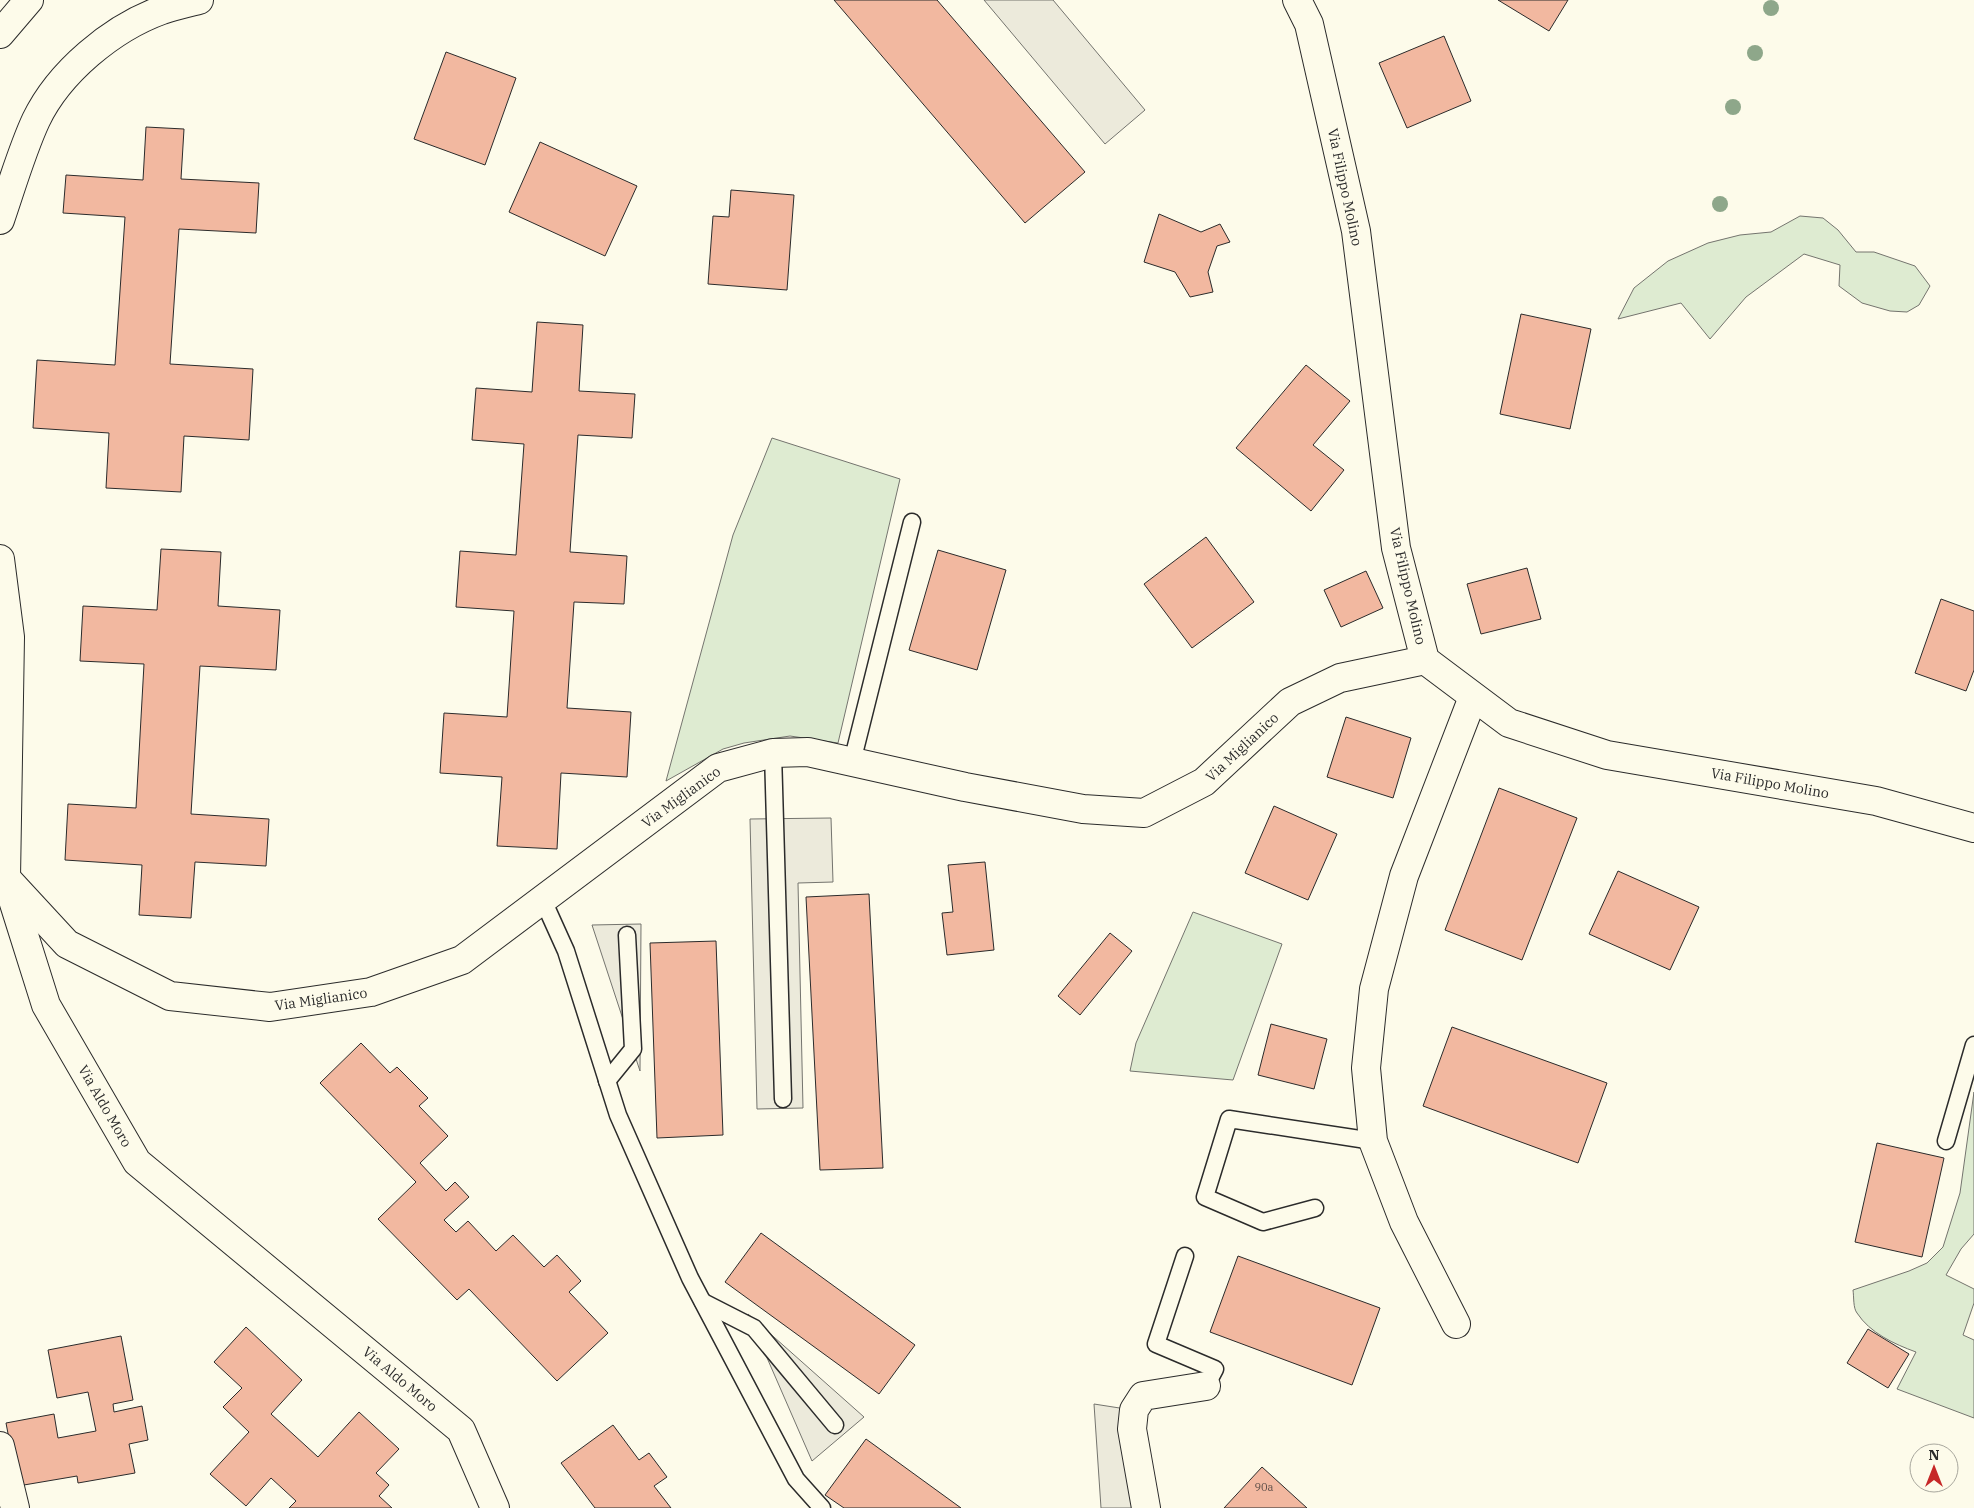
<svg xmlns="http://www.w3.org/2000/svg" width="1974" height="1508" viewBox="0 0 1974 1508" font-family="'IBM Plex Serif',serif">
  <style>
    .green { fill: #deebd1; stroke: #74746e }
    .parking { fill: #eceadb; stroke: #74746e }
    .building { fill: #f2b8a0; stroke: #2b2b2b }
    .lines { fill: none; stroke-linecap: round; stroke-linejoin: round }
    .lane-casing { stroke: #2b2b2b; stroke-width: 19 }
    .street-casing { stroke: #2b2b2b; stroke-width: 30 }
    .secondary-casing { stroke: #2b2b2b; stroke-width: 30 }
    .lane { stroke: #fdfbea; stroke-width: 16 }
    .street { stroke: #fdfbea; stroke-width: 28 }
    .secondary { stroke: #fdfbea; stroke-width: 28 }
    .tree { fill: #8ea78a }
    .labels { text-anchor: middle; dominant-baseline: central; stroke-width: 4; stroke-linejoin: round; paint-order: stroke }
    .number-label { font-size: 11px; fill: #5d4e48 }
    .street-label { font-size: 14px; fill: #2b2b2b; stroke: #fdfbea }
  </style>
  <rect width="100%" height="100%" fill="#fdfbea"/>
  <g class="green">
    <polygon points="1800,216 1823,218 1838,230 1856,252 1874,252 1915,266 1930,286 1919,305 1907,312 1890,311 1862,303 1839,286 1840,265 1804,254 1746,297 1710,339 1681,303 1618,319 1634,288 1668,261 1708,243 1740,235 1771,232"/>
    <polygon points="772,438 900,479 838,743 790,736 744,743 723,749 666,781 733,535"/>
    <polygon points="1193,912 1282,944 1233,1080 1130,1071 1136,1043"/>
    <path d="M1974,1092V1234L1961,1249L1946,1275L1974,1289V1303L1963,1335L1974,1340V1418L1897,1389L1916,1352C1894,1344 1870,1333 1857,1313C1853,1308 1854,1297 1853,1290L1909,1271L1927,1263L1943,1247L1960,1193Z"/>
  </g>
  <g class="parking">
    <polygon points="984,0 1053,0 1145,110 1105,144"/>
    <polygon points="831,818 833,882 798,883 803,1108 757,1109 750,819"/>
    <polygon points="641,924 640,1071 592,925"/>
    <polygon points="748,1314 864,1417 812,1461 754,1328"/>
    <polygon points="1094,1404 1126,1409 1140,1508 1101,1508"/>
  </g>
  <g class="building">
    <polygon points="834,0 937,0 1085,172 1025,223"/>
    <polygon points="1498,0 1568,0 1549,31"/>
    <polygon points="1444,36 1471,101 1407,128 1379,63"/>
    <polygon points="446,52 516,78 485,165 414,139"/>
    <polygon points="146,127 184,129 181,179 259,183 256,233 179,229 170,364 253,369 249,440 184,436 181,492 106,488 109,433 33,428 37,360 115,365 125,217 63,213 66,175 143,180"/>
    <polygon points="540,142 637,186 605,256 509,212"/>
    <polygon points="731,190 794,195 787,290 708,284 713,216 729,217"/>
    <polygon points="1159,214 1201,232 1220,224 1230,242 1217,246 1208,272 1213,292 1190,297 1175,272 1144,262"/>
    <polygon points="1521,314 1591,329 1570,429 1500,414"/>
    <polygon points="537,322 583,325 579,391 635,394 632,438 578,435 570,552 627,556 624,604 574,602 567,708 631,712 627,777 561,773 557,849 497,846 502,777 440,773 444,713 507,717 514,611 456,607 460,551 516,555 524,444 472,440 476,388 532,392"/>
    <polygon points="1306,365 1350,401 1313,445 1344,470 1311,511 1236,448"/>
    <polygon points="1206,537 1254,602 1192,648 1144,584"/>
    <polygon points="161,549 221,552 218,606 280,610 276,670 200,666 191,814 269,819 266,866 195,862 191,918 139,915 142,865 65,860 68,804 136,808 144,664 80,661 83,606 157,610"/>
    <polygon points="938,550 1006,570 977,670 909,650"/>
    <polygon points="1527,568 1541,619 1481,634 1467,584"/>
    <polygon points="1366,571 1383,608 1341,627 1324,590"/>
    <polygon points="1941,599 1974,611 1974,670 1966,691 1915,673"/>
    <polygon points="1346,717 1411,738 1393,798 1327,777"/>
    <polygon points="1499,788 1577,818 1522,960 1445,930"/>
    <polygon points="1274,806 1337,834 1308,900 1245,873"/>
    <polygon points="985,862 994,950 947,955 942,913 953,912 948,865"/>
    <polygon points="1618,871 1699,907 1670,970 1589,934"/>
    <polygon points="869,894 883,1168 820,1170 806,897"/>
    <polygon points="1110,933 1132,951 1080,1015 1058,996"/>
    <polygon points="716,941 723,1135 657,1138 650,943"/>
    <polygon points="1271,1024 1327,1039 1314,1089 1258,1075"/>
    <polygon points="1452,1027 1607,1083 1578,1163 1423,1106"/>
    <polygon points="361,1043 390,1073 397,1067 428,1098 419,1106 448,1136 420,1163 446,1191 455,1182 469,1197 444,1220 456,1232 468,1221 496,1251 513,1235 544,1267 557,1255 581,1281 569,1292 608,1333 557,1381 469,1289 457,1300 378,1219 416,1182 320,1083"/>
    <polygon points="1877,1143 1944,1158 1922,1257 1855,1242"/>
    <polygon points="761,1233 915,1345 879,1394 725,1282"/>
    <polygon points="1238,1256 1380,1308 1352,1385 1210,1332"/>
    <polygon points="246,1327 302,1380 271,1414 318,1457 359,1412 399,1449 376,1473 389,1485 379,1496 392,1508 289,1508 296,1501 271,1478 246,1506 210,1474 249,1432 223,1407 242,1388 214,1362"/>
    <polygon points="1868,1329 1909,1354 1888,1388 1847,1363"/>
    <polygon points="121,1336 133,1400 113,1404 114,1412 142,1406 148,1440 129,1444 135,1473 78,1483 77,1476 18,1486 6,1423 54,1414 58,1438 96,1431 88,1392 57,1398 48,1350"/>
    <polygon points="613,1425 639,1460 649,1453 667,1477 654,1486 671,1508 595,1508 561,1463"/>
    <polygon points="866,1439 961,1508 844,1508 825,1495"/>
    <polygon points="1262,1467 1307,1508 1224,1508"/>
  </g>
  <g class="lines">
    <g class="lane-casing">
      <g id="lane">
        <polyline points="773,753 783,1099"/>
        <polyline points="852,762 912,522"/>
        <polyline points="543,900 566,951 618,1115 690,1278 796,1479 822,1508"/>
        <polyline points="607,1081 633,1049 627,935"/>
        <polyline points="1946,1141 1974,1045"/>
        <polyline points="1315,1208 1263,1222 1205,1197 1229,1119 1373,1141"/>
        <polyline points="1185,1256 1156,1344 1215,1369 1206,1386"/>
        <polyline points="703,1302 754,1328 835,1425"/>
      </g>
    </g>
    <g class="street-casing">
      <g id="street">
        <polyline points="1297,0 1309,24 1356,231 1396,548 1425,660 1509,723 1607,755 1876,801 1974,828"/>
        <polyline points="0,34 29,0"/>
        <polyline points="0,559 10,637 6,878 46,1005 137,1162 461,1430 495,1508"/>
        <polyline points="6,878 67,944 170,996 270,1007 371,992 462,960 718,768 773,753 808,752 965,787 1083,809 1144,813 1204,782 1290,702 1340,678 1425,660"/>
        <polyline points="1456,1324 1404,1222 1373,1141 1366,1068 1374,989 1404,876 1473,697"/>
        <polyline points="0,1446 15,1508"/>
        <polyline points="1146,1508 1132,1429 1134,1410 1143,1396 1206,1386"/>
      </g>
    </g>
    <g class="secondary-casing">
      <path id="secondary" d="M0,220C11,188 22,150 36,120C59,72 112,28 162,10C174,6 187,3 199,0"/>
    </g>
    <use href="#lane" class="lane"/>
    <use href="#street" class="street"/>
    <use href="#secondary" class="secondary"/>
  </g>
  <g class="tree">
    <circle cx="1771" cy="8" r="8"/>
    <circle cx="1755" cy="53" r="8"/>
    <circle cx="1733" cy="107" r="8"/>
    <circle cx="1720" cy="204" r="8"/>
  </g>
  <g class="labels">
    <g class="number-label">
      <text x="1264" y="1487">90a</text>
    </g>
    <g class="street-label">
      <text transform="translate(1345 187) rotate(78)">Via Filippo Molino</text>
      <text transform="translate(1408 586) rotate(77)">Via Filippo Molino</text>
      <text transform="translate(1242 747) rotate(-43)">Via Miglianico</text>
      <text transform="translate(1770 783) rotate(10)">Via Filippo Molino</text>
      <text transform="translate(681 797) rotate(-36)">Via Miglianico</text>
      <text transform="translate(321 999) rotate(-8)">Via Miglianico</text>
      <text transform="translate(105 1106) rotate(60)">Via Aldo Moro</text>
      <text transform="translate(400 1379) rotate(40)">Via Aldo Moro</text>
    </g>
  </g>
  <g transform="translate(1934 1468)"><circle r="24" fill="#fdfbea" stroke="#a9a89e"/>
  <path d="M0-4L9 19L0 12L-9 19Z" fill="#c62828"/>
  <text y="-8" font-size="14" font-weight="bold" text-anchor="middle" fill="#2b2b2b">N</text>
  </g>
</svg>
